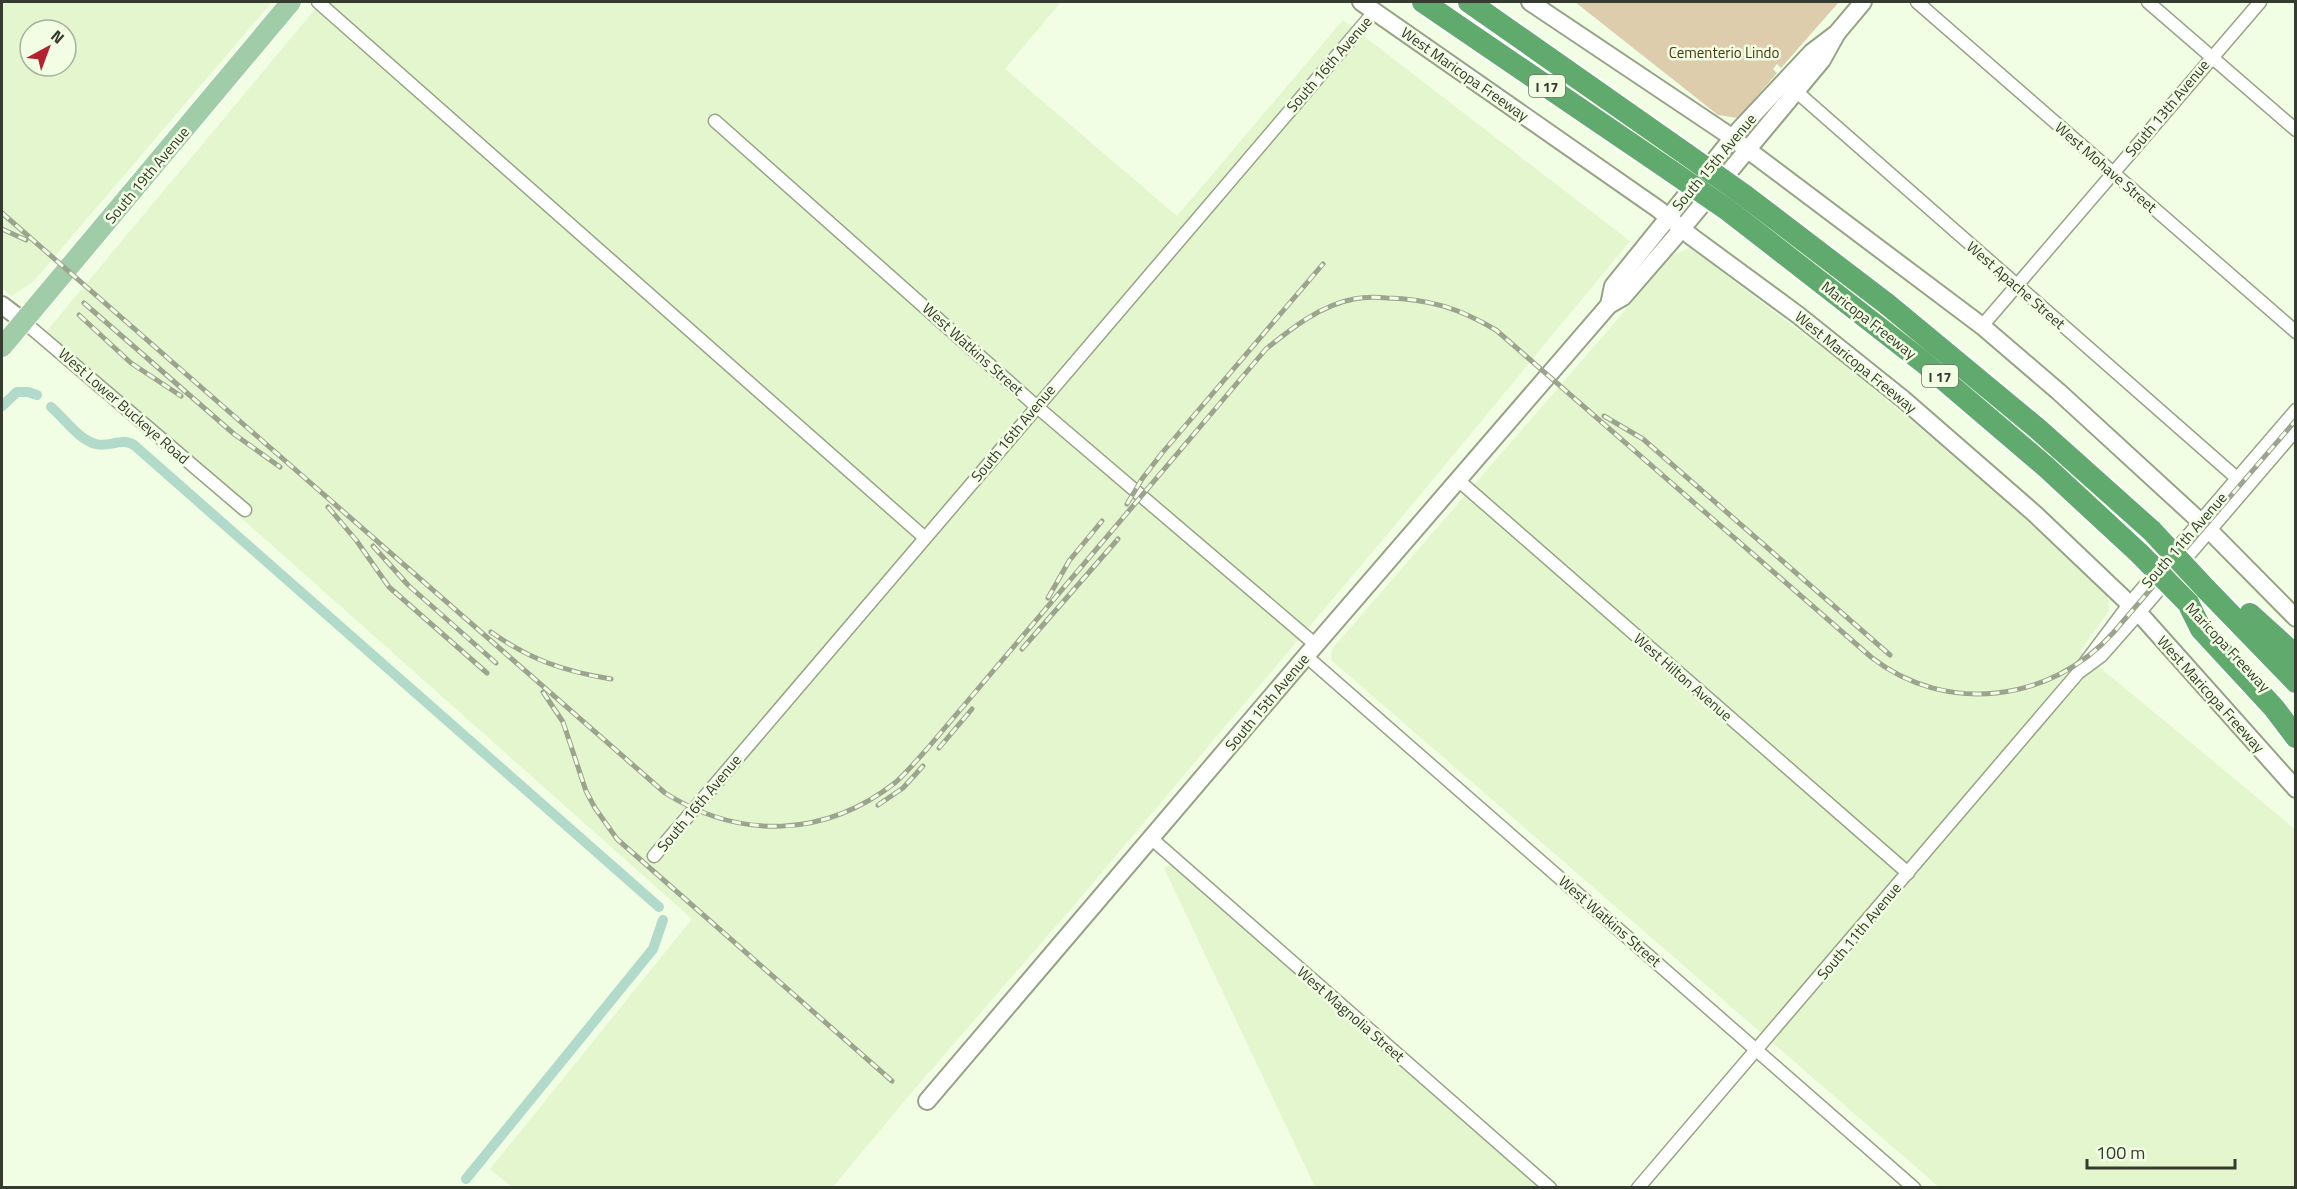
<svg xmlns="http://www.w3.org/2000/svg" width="2297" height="1189" viewBox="0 0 2297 1189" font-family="'Titillium Web',sans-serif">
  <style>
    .built { fill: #e4f6ce; fill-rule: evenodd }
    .green { fill: #ddcdad }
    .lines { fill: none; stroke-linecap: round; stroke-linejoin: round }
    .canal { stroke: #b2daca; stroke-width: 10 }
    .street-casing { stroke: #96a485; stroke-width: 15 }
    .secondary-casing { stroke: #96a485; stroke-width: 20 }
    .primary-casing { stroke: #fff; stroke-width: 22 }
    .highway-casing { stroke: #fff; stroke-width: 26 }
    .street { stroke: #fff; stroke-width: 12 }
    .secondary { stroke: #fff; stroke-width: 16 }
    .primary { stroke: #a0cca8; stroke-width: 20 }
    .highway { stroke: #61aa6e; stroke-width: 22 }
    .rail-casing { stroke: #9ca490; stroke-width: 5 }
    .rail { stroke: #f2fee3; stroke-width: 3; stroke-dasharray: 9; stroke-linecap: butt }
    .highway-bridge-casing { stroke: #fff; stroke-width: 26; stroke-linecap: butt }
    .highway-bridge { stroke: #61aa6e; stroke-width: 22 }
    .labels { text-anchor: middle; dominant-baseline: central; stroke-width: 5; stroke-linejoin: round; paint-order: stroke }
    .shield { fill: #f2fee3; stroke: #6e7665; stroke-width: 1.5 }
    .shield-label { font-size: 14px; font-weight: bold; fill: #363b2f }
    .park-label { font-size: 15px; fill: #4a380e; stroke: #f2fee3 }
    .street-label { font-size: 15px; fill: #363b2f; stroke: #f2fee3 }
  </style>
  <rect width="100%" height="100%" fill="#f2fee3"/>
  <g class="built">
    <path d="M2,2H272L33,282L11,296L2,288ZM30,30H66V66H30Z"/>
    <polygon points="321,2 1061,2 1005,69 1177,216 1343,20 1630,241 1402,517 1076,903 912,1092 833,1187 512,1187 490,1169 692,919 40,339"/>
    <polygon points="1690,248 1838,360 1973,472 2108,594 2109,611 2080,651 2295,829 2295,1187 1939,1187 1331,660 1332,649 1673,255"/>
    <polygon points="1170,865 1542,1187 1315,1187 1164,868"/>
  </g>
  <polygon class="green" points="1575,2 1839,2 1781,68 1777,64 1773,69 1777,73 1738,118 1718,115"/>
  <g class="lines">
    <g class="canal">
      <polyline points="2,406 17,392 28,392 37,395"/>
      <path d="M51,407C64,418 79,440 96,444C109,448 121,437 134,445L659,907"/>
      <polyline points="466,1179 653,949 663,920"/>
    </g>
    <g class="street-casing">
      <g id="street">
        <polyline points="318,2 924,537"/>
        <polyline points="1917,2 2296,332"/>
        <polyline points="2148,2 2296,130"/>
        <polyline points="1790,86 2247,487"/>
        <polyline points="715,121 1036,406 1316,645"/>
        <polyline points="23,321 245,510"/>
        <polyline points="1982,326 2260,2"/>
        <polyline points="1458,480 1908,873"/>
        <polyline points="1306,656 1914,1188"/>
        <polyline points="2082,667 2130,603 2296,410"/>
        <polyline points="1152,839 1550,1188"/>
        <polyline points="654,856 1375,11"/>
        <polyline points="1638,1188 2078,673 2101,656 2139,613 2296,430"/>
      </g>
    </g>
    <g class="secondary-casing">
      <g id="secondary">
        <polyline points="1361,2 1658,209 1692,237 1798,315 1903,399 2035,514 2139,613 2296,789"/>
        <polyline points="1530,2 1724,132 1982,326 2059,392 2204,525 2296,618"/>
        <polyline points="2,305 23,321"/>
        <polyline points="1609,305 1613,286 1739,130 1812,52 1837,33 1863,2"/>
        <polyline points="927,1101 1306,656 1609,305 1623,297 1675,237 1822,60 1837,33"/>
      </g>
    </g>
    <g class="primary-casing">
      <polyline id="primary" points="2,347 291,2"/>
    </g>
    <g class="highway-casing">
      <g id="highway">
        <polyline points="1423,2 1671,171"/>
        <polyline points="1469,2 1686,154"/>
        <polyline points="1744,195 1887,304 2038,429 2152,531"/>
        <polyline points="1729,211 1923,362 2046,467 2140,554"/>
        <polyline points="2205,588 2296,682"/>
        <polyline points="2188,603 2201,629 2274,708 2296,737"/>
        <polyline points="2250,614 2296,656"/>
      </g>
    </g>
    <use href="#street" class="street"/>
    <use href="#secondary" class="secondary"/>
    <use href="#primary" class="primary"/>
    <use href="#highway" class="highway"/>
    <g class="rail-casing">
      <g id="rail">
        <path d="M2,213L665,793C740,840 825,838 896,782C907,772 917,760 927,749L1266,349C1292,328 1321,305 1354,299C1364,297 1376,297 1387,298C1429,299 1459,308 1496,330L1871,657C1945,715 2050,703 2113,633L2296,420"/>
        <polyline points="2,229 26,240"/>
        <polyline points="84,303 234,434 280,467"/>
        <polyline points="79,315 131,363 181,396"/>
        <polyline points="1604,416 1643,439 1890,655"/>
        <polyline points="1127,504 1142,479 1162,453 1323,264"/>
        <polyline points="328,507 356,540 389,587 487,673"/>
        <polyline points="373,546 408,585 496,663"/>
        <polyline points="1048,598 1069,561 1102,521"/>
        <path d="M491,632C531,660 563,671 611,679"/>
        <polyline points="1022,649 1118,539"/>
        <polyline points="543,692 563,722 586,791 595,808 617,839 892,1081"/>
        <polyline points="939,748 972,709"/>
        <polyline points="878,805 903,788 923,766"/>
      </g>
    </g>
    <use href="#rail" class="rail"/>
    <g class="highway-bridge-casing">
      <g id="highway-bridge">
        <polyline points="1686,154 1744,195"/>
        <polyline points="1671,171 1729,211"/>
        <polyline points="2152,531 2205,588"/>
        <polyline points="2140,554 2188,603"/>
      </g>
    </g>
    <use href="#highway-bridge" class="highway-bridge"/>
  </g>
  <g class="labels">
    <g class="shield">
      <rect x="1529" y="75" width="36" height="22" rx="4.5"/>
      <rect x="1922" y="365" width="36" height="22" rx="4.5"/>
    </g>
    <g class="shield-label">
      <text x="1547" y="86">I 17</text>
      <text x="1940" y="376">I 17</text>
    </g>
    <g class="park-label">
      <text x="1724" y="52">Cementerio Lindo</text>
    </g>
    <g class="street-label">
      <text transform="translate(1329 64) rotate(-49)">South 16th Avenue</text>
      <text transform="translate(1465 74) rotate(35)">West Maricopa Freeway</text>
      <text transform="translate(2167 108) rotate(-50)">South 13th Avenue</text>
      <text transform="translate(1714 162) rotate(-50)">South 15th Avenue</text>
      <text transform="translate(2106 167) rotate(41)">West Mohave Street</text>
      <text transform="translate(147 175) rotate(-50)">South 19th Avenue</text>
      <text transform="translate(2016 285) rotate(41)">West Apache Street</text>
      <text transform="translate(1869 320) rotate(38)">Maricopa Freeway</text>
      <text transform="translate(973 349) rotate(42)">West Watkins Street</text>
      <text transform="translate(1856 362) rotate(39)">West Maricopa Freeway</text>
      <text transform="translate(124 406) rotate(41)">West Lower Buckeye Road</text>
      <text transform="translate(1013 433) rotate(-50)">South 16th Avenue</text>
      <text transform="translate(2184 540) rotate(-49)">South 11th Avenue</text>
      <text transform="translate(2228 647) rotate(47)">Maricopa Freeway</text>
      <text transform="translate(1683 677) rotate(41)">West Hilton Avenue</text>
      <text transform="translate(2211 694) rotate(48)">West Maricopa Freeway</text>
      <text transform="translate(1267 702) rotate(-50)">South 15th Avenue</text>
      <text transform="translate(699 803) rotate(-50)">South 16th Avenue</text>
      <text transform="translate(1610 921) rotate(41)">West Watkins Street</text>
      <text transform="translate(1859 931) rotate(-50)">South 11th Avenue</text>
      <text transform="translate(1351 1014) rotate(41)">West Magnolia Street</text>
    </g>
  </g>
  <rect width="2297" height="1189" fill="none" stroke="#363b2f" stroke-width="6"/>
  <g transform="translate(48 48) rotate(41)"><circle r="28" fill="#f2fee3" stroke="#a7b09b" stroke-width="1.5"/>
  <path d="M0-4.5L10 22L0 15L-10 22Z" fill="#b42232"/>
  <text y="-9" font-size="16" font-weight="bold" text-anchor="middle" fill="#363b2f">N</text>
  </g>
  <path d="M2087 1159v9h148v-9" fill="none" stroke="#363b2f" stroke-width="3"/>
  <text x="2096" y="1159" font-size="18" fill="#363b2f" stroke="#f2fee3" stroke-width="4.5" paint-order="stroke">100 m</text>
</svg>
